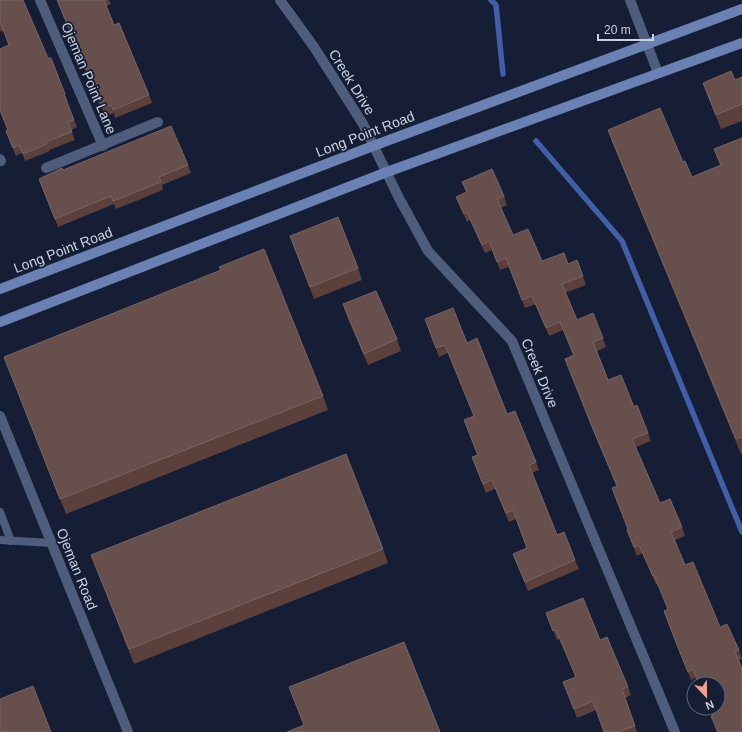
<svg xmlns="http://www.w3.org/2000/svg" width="742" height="732" viewBox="0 0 742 732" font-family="Helvetica,sans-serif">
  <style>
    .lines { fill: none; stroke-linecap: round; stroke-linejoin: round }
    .stream { stroke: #415fa8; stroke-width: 5.5 }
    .service { stroke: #4f5d7d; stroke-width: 8 }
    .minor { stroke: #4f5d7d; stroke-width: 10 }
    .secondary { stroke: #6a81b4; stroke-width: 10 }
    .wall { fill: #5b403b }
    .building { fill: #67504c; stroke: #776464 }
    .labels { text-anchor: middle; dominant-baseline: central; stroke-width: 3.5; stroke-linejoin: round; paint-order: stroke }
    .street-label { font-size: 14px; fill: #cad1e1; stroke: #151e34 }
  </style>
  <rect width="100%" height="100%" fill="#151e34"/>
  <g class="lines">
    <g class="stream">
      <polyline points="491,0 496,5 503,74"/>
      <polyline points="536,141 622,241 742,532"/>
    </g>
    <g class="service">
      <polyline points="0,512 11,541"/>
      <polyline points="0,540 52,543"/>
    </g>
    <g class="minor">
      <polyline points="40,0 103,146"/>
      <polyline points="280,0 314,47 363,124 399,198 428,251 512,341 675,732"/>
      <polyline points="630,0 658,73"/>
      <polyline points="0,159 1,161"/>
      <polyline points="46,168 158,122"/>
      <polyline points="0,416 128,732"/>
    </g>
    <g class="secondary">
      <polyline points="0,289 373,146 742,9"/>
      <polyline points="0,322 387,172 742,43"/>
    </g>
  </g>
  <g class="wall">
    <polygon points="0,0 48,58 65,94 68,102 67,102 77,127 71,130 75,140 49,150 50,151 25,161 22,153 16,156 6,131 8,130 0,112 0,49 9,45 4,32 0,31"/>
    <polygon points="57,0 109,0 111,4 106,6 114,25 149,95 152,103 115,118 114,113 105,116"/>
    <polygon points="742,77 742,121 721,129 703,83 735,80"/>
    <polygon points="608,130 683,162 692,177 720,165 714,149 742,138 742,453 741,454 613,144"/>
    <polygon points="188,165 191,173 162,185 163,190 116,209 114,204 58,227 39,179 63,170"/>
    <polygon points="462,182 504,196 507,205 501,208 513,235 542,261 568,264 577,260 586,285 565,293 577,320 603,338 606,347 597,351 608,380 634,407 648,433 651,441 636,447 660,503 682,527 685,536 675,540 685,565 720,627 739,650 742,659 739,660 742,732 717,732 711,716 712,716 709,708 718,708 718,684 699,684 696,678 691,680 680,653 664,611 668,609 657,584 656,584 642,553 637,556 627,530 628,529 615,497 612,488 617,486 594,433 565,359 573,355 563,330 549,336 536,304 525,308 509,267 500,270 492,250 485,253 470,220 467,222 456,197 466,192"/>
    <polygon points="294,247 358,268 362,280 314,299"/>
    <polygon points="343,304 397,339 401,351 368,365 347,316"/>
    <polygon points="425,319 467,343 507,414 536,462 539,470 532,473 557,535 575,560 579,569 528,591 513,554 527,548 516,519 509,522 495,489 486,493 472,457 477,455 464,420 474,416 448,353 439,357"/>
    <polygon points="4,357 323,396 328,410 66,514"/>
    <polygon points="383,549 388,563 134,664 91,555"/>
    <polygon points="546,613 600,640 628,687 631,695 625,698 637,732 604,732 596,710 577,718 563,682 576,677 560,639 557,640"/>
  </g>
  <g class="building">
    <polygon points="0,0 23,0 48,58 51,58 65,94 64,95 74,120 68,122 72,132 46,142 47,144 23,154 19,145 13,148 6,131 8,130 0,110 0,49 9,45 1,24 0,24"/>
    <polygon points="57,0 104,0 114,25 119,23 149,95 113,110 111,105 102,108"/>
    <polygon points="731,71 735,80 742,77 742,104 716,115 703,83"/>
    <polygon points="660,108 683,162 685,161 692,177 721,165 714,149 742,138 742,437 736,439 608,130"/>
    <polygon points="171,126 188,165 159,177 161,182 113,201 111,196 55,219 39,179 62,168 63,170"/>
    <polygon points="492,169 504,196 497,199 513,235 528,229 542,261 564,253 568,264 577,260 583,276 562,284 577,320 593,313 603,338 593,342 608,380 621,375 634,407 637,405 648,433 632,439 660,503 670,499 682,527 671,532 685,565 693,562 720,627 727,624 739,650 735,652 742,668 742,732 718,732 711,716 713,716 709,708 718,708 718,684 699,684 693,669 688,672 677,645 664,611 668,609 654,575 653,576 639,545 634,547 627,530 628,529 612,488 617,486 591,424 565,359 574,355 560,322 546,328 532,296 522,300 506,258 497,262 489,241 482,245 467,212 464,214 456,197 467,192 462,182"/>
    <polygon points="338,217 358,268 310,287 290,236"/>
    <polygon points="264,249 323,396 60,499 4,357 221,270 219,267"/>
    <polygon points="376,291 397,339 364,354 343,304"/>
    <polygon points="453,308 467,343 477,338 507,414 515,411 536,462 529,465 557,535 564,532 575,560 525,582 513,554 527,548 513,510 506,513 492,480 483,484 472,457 478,455 464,420 474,416 445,345 436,348 425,319"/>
    <polygon points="346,454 383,549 129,649 91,555"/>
    <polygon points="583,598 600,640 607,637 628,687 622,689 635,726 617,732 604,732 593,701 574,709 563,682 576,677 556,630 553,631 546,613"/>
    <polygon points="404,642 440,732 287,732 304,725 289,687"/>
    <polygon points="33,686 51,732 0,732 0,699"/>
  </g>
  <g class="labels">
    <g class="street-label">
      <text transform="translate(89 78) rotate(67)">Ojeman Point Lane</text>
      <text transform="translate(352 82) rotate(58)">Creek Drive</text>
      <text transform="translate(365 134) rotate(-21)">Long Point Road</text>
      <text transform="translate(63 250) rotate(-21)">Long Point Road</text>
      <text transform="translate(540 373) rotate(67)">Creek Drive</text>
      <text transform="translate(77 569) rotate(68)">Ojeman Road</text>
    </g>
  </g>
  <g transform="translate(706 696) rotate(158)"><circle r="19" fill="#151e34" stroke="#5d6679"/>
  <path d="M0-3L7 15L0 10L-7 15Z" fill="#f49e8a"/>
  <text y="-6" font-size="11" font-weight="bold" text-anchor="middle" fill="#cad1e1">N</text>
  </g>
  <path d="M598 34v6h55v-6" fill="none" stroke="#cad1e1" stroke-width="2"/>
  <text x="604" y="34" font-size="12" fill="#cad1e1" stroke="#151e34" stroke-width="3" paint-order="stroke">20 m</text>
</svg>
